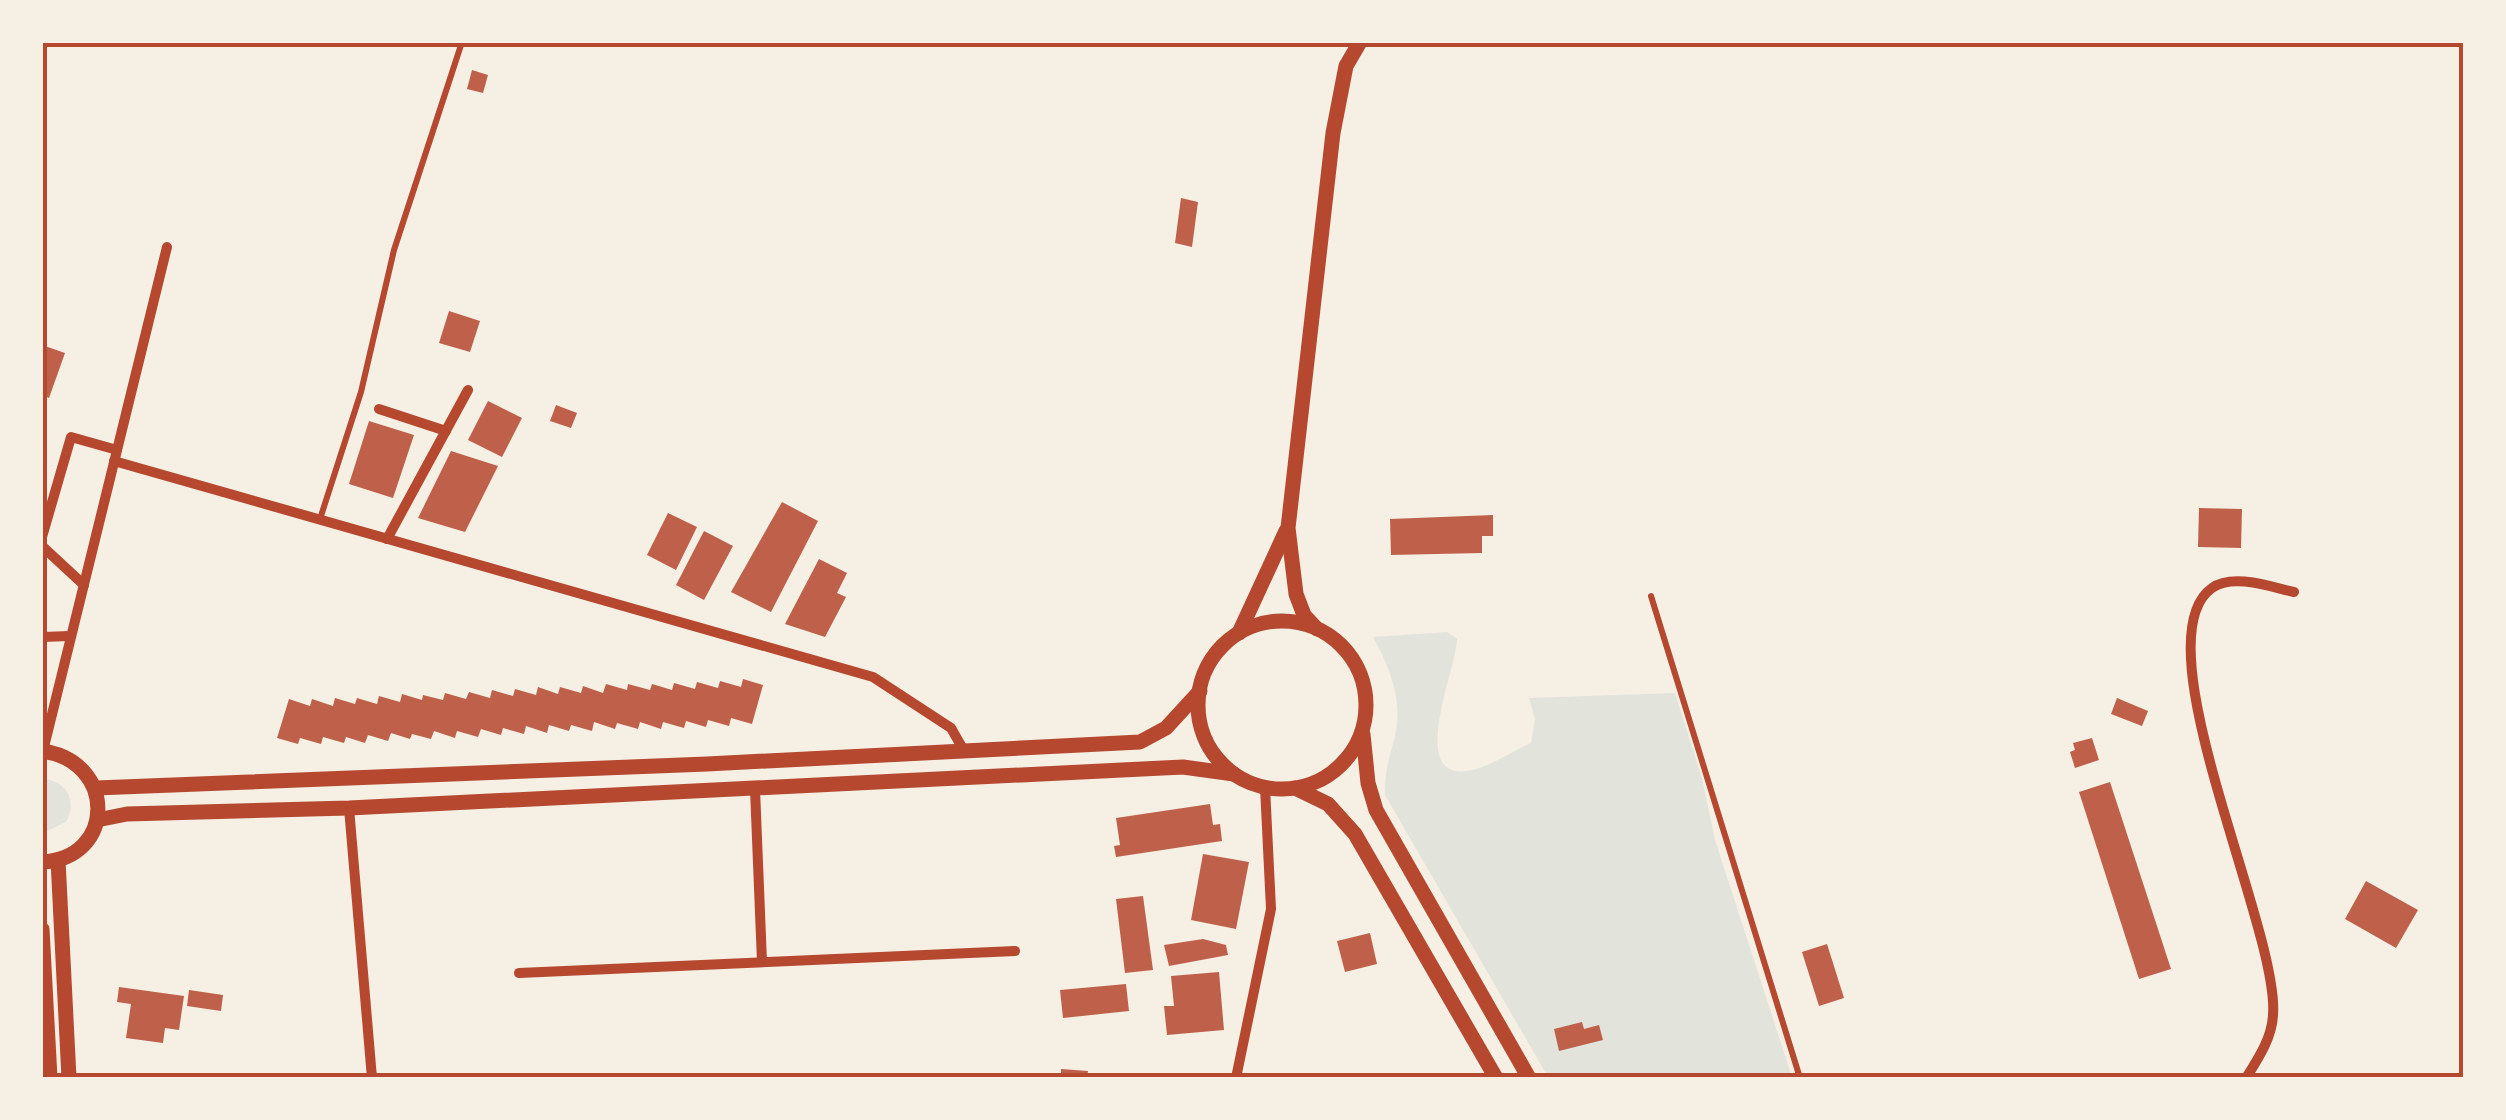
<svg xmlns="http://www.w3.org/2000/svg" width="2506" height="1120" viewBox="0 0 2506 1120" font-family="'Noto Sans',sans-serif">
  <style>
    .green { fill: #e2e4dc }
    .building { fill: #bf614a }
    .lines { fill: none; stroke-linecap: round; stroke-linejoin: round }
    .service { stroke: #b5482f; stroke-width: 6 }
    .minor { stroke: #b5482f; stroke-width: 10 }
    .tertiary { stroke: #b5482f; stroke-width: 15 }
    .neatline { fill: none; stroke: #b5482f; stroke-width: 4 }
  </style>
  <rect width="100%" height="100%" fill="#f6efe4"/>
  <g class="green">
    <path d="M1447,632L1457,639C1457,668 1407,779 1467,771C1488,768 1511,752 1531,743L1535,719L1529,698L1675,693L1702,778L1715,840L1792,1077H1548L1385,795C1384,769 1391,755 1396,731C1402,697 1389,666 1373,637Z"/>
    <path d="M46,779C68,783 77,802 66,822L45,832L42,780Z"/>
  </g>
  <g class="building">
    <polygon points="472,70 488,75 483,93 467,89"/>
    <polygon points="1181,198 1198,202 1192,247 1175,243"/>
    <polygon points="449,311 480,321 470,352 439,343"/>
    <polygon points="42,345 65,353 49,398 42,395"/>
    <polygon points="488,401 522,418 502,457 468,440"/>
    <polygon points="556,405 577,413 571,428 550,421"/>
    <polygon points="369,421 414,435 393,498 349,484"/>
    <polygon points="451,451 498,466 465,532 418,518"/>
    <polygon points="782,502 818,521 771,612 731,592"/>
    <polygon points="2199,508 2242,509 2241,548 2198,547"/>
    <polygon points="668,513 697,527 676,570 647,555"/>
    <polygon points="1493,515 1493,536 1482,536 1482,553 1391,555 1390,519"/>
    <polygon points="704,531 733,546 704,600 676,585"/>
    <polygon points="819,559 847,573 837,593 846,597 825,637 785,624"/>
    <polygon points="743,679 763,685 752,724 731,718 729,726 708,720 706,727 686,721 684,728 663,722 661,729 640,722 638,729 617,723 615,729 594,722 592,731 571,725 569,731 549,725 547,733 526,726 524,734 503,728 501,735 481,729 478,737 457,731 455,738 434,731 431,739 412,734 410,739 391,733 388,741 368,735 365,743 346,737 344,743 323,737 321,744 300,738 298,744 277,738 289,699 310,706 312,699 333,706 335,698 355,704 357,698 377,704 379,696 400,702 402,694 422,700 423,695 443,700 445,693 466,699 469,692 490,698 492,690 513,696 515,689 536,695 538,687 558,694 560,687 581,693 583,686 603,693 606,684 627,690 628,684 650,690 652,684 672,690 674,683 695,689 697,682 718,688 720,681 741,687"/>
    <polygon points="2117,698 2148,711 2142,726 2111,714"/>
    <polygon points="2092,738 2099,760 2075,768 2070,752 2075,750 2073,743"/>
    <polygon points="2110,782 2171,969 2139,979 2079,792"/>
    <polygon points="1210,804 1213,825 1220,824 1222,841 1116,857 1114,846 1120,845 1116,818"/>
    <polygon points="1203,854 1249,862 1236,929 1191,920"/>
    <polygon points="2366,881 2418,910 2396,948 2345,919"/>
    <polygon points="1143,896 1153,970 1125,973 1116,899"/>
    <polygon points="1370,933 1377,964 1345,972 1337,941"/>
    <polygon points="1203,939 1226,945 1228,955 1169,966 1164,945"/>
    <polygon points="1827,944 1844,998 1819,1006 1802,952"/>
    <polygon points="1219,972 1224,1030 1167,1035 1164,1006 1174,1006 1171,976"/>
    <polygon points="1126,984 1129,1011 1063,1018 1060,990"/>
    <polygon points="119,987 184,996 179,1030 165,1028 163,1043 126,1038 131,1004 117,1002"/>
    <polygon points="189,990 223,995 221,1011 187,1006"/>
    <polygon points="1582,1022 1584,1029 1599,1025 1603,1040 1559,1051 1554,1029"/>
    <polygon points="1061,1069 1088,1071 1087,1078 1061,1078"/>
  </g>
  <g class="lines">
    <g class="service">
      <polyline points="320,519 361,392 394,250 462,42"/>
      <polyline points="1651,596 1800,1078"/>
    </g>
    <g class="minor">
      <polyline points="379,409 446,431"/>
      <polyline points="114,461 873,677 951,728 963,749"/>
      <polyline points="42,537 71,437 117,450"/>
      <polyline points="387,539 468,390"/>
      <polyline points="42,546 84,585"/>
      <polyline points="42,637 70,636"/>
      <polyline points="43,751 167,247"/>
      <polyline points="755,789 762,962"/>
      <polyline points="349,808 372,1078"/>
      <polyline points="519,973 1015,951"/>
      <polyline points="1236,1078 1271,909 1265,787"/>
      <path d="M2246,1078C2258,1059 2272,1038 2273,1015C2280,930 2138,640 2212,588C2233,573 2271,587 2294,592"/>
    </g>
    <g class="tertiary">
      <circle cx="1282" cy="705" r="84"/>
      <polyline points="1317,629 1304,615 1296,594 1288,528 1333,133 1346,66 1360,42"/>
      <polyline points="1239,633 1286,531"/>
      <polyline points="1363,734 1368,783 1376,810 1529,1078"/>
      <path d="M42,751C117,761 116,859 42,862"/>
      <polyline points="96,788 707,764 1140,742 1166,728 1200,691"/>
      <polyline points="1295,788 1328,804 1355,834 1496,1078"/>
      <polyline points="97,820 127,814 349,808 1183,767 1234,774"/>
      <polyline points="58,860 69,1078"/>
      <polyline points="42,929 50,1078"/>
    </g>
  </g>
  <rect width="2506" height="1120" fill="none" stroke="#f6efe4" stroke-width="90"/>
  <rect x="45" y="45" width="2416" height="1030" class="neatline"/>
</svg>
